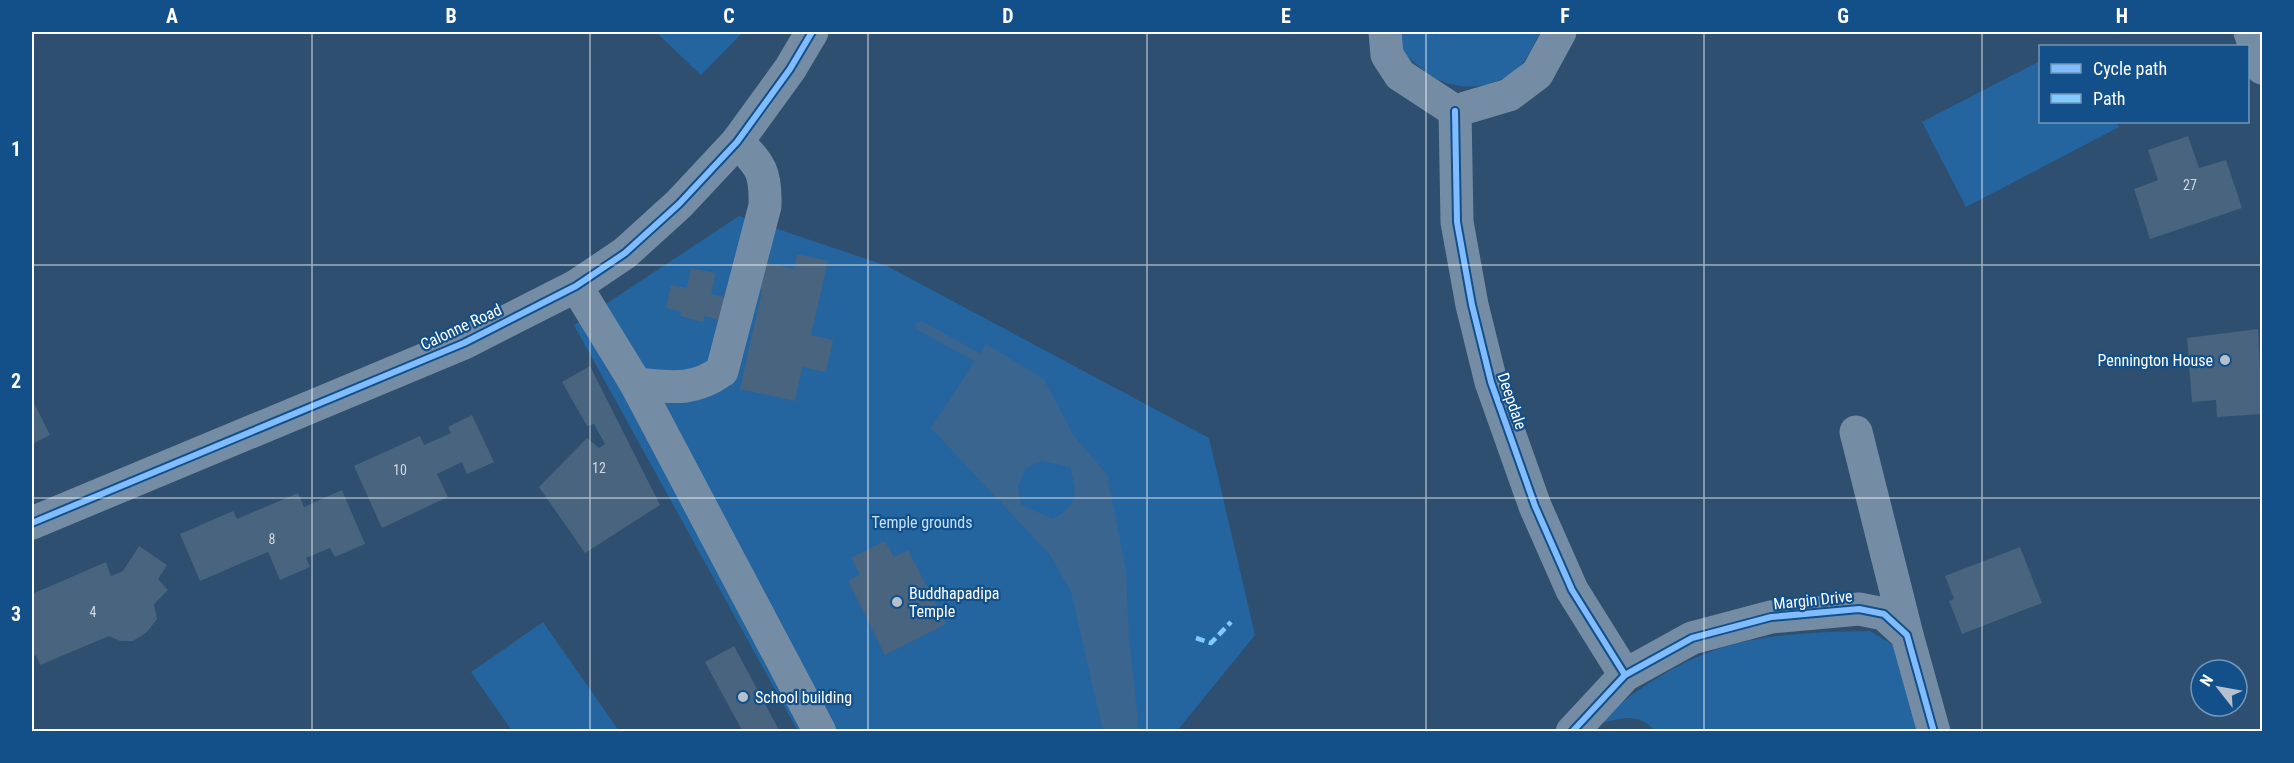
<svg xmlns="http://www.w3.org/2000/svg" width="2294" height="763" viewBox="0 0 2294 763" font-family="'Roboto Condensed',sans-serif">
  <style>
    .green { fill: #2465a0 }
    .water { fill: #39658f; fill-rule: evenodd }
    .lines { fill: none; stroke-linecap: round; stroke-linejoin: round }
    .stream { stroke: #39658f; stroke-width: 10 }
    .building { fill: #48647e }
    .minor { stroke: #758da4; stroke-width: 33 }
    .quiet { stroke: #80caff; stroke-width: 4.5; stroke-dasharray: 9 4.5; stroke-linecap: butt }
    .cycleway-casing { stroke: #13508a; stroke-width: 10 }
    .cycleway { stroke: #80bcff; stroke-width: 6 }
    .grid { fill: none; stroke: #fff; stroke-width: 1.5; stroke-opacity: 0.55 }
    .poi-dot { fill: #b6c1cd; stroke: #13508a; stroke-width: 2 }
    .labels { text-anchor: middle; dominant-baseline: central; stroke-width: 4.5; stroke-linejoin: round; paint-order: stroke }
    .number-label { font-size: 14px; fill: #d1d8df }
    .street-label { font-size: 16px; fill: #fff; stroke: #13508a }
    .poi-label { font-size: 16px; fill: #fff; stroke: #13508a; text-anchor: start }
    .park-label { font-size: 16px; fill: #c0e0fc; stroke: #13508a }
    .neatline { fill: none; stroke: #fff; stroke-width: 2 }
    .grid-label { font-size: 20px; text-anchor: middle; font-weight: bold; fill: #fff }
  </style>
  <rect width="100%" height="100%" fill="#2e4f6f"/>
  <g class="green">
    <polygon points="656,32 743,32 701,75"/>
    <path d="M1396,32H1540C1535,41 1531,52 1524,61C1503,87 1465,94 1435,78C1422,71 1410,58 1399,49Z"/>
    <polygon points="2040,61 2040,122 2116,122 2119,127 1966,207 1922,122"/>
    <polygon points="739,216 887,266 1209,438 1255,635 1177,731 798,731 574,325"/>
    <polygon points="543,622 619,731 512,731 471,672"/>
    <path d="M1870,631L1893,645L1919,731H1655C1638,712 1622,718 1599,724C1629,692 1681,660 1724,647C1771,633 1822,632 1870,631Z"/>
  </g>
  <path class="water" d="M986,344L1044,379L1074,436L1107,474L1126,570L1129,637L1139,731H1103L1071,592L1050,555L931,428ZM1041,461L1070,467C1077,493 1079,505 1053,519L1021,505L1018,487L1026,468Z"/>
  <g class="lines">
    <polyline class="stream" points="921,326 989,364"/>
  </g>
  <g class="building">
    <polygon points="2188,136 2199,168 2226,160 2242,208 2150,239 2134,189 2158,180 2148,150"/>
    <polygon points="797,254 828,261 811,335 833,340 826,372 802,367 795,401 740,389 762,291 752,289 758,261 794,269"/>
    <polygon points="691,268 716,273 711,294 724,297 720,320 705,316 703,322 680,316 681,311 666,308 671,285 687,288"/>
    <polygon points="2258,329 2262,414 2217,417 2216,400 2192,402 2187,338"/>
    <polygon points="590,366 660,505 585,553 539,487 587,438 599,448 605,444 594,424 587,426 562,382"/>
    <polygon points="32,399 50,435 32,444"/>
    <polygon points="472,415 494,462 467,474 462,462 437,474 448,497 382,528 354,466 420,436 424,445 451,433 448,427"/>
    <polygon points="342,490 365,544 335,557 330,548 306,558 310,567 280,580 268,552 200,581 180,534 233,511 237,519 298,493 304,507"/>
    <polygon points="885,541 894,557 908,550 946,624 885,655 848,581 860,574 851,558"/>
    <polygon points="139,546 167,565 158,579 168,590 154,604 157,619 147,632 133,641 120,641 109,636 40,665 36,655 32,657 32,594 106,562 111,576 123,571"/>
    <polygon points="2020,547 2042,603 1962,634 1949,601 1954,599 1945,576"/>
    <polygon points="734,646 780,732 743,732 705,662"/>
  </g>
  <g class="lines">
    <g class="minor">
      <polyline points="1385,32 1387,55 1400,75 1455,111 1509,95 1537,74 1560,32"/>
      <polyline points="2250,32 2262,68"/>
      <polyline points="1455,111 1457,222 1472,305 1491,382 1535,506 1572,590 1625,675"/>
      <polyline points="576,286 636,384 820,732"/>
      <path d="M636,384C670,387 693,392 722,371L765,206C766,172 761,165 737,142"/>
      <polyline points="1856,432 1907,635"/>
      <polyline points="32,523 464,343 576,286 625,253 679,204 737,142 790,69 812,32"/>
      <polyline points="1572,732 1625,675 1692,638 1771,617 1859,609 1884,614 1907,635 1934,732"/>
    </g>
    <polyline class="quiet" points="1196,638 1211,643 1231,622"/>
    <g class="cycleway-casing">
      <g id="cycleway">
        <polyline points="1455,111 1457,222 1472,305 1491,382 1535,506 1572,590 1625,675"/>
        <polyline points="32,523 464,343 576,286 625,253 679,204 737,142 790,69 812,32"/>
        <polyline points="1572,732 1625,675 1692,638 1771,617 1859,609 1884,614 1907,635 1934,732"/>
      </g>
    </g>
    <use href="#cycleway" class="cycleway"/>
  </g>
  <path class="grid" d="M312,32V732M590,32V732M868,32V732M1147,32V732M1426,32V732M1704,32V732M1982,32V732M32,265H2262M32,498H2262"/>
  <g class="poi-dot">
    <circle cx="2225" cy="360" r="6"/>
    <circle cx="897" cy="602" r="6"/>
    <circle cx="743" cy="697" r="6"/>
  </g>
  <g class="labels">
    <g class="number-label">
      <text x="2190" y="185">27</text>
      <text x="599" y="468">12</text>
      <text x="400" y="470">10</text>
      <text x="272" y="539">8</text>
      <text x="93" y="612">4</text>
    </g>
    <g class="street-label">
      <text transform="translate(461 327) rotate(-25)">Calonne Road</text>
      <text transform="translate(1512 401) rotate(71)">Deepdale</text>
      <text transform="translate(1813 600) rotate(-6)">Margin Drive</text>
    </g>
    <g class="poi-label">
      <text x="2213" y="360" text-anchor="end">Pennington House</text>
      <text x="909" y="593">Buddhapadipa<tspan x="909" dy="18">Temple</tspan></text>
      <text x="755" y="697">School building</text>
    </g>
    <g class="park-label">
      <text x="922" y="522">Temple grounds</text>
    </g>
  </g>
  <rect width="2294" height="763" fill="none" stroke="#13508a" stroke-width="66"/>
  <rect x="2039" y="45" width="210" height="78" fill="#13508a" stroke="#7196b9" stroke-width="1.5"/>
  <rect x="2051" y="64" width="30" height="9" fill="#80bcff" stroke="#7196b9" stroke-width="1.5"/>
  <text x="2093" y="75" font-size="18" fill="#ffffff">Cycle path</text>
  <rect x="2051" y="94" width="30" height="9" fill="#80caff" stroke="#7196b9" stroke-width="1.5"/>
  <text x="2093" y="105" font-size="18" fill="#ffffff">Path</text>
  <g transform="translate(2219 688) rotate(301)"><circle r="28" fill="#13508a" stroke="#7196b9" stroke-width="1.5"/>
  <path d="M0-4.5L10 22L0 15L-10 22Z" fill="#b6c1cd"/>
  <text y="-9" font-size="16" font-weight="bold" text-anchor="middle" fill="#ffffff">N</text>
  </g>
  <rect x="33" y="33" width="2228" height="697" class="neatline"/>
  <g class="grid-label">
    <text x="172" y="23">A</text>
    <text x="451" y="23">B</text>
    <text x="729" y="23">C</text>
    <text x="1008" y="23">D</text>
    <text x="1286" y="23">E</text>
    <text x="1565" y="23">F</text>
    <text x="1843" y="23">G</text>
    <text x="2122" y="23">H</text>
    <text x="16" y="156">1</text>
    <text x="16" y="388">2</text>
    <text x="16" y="621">3</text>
  </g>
</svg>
